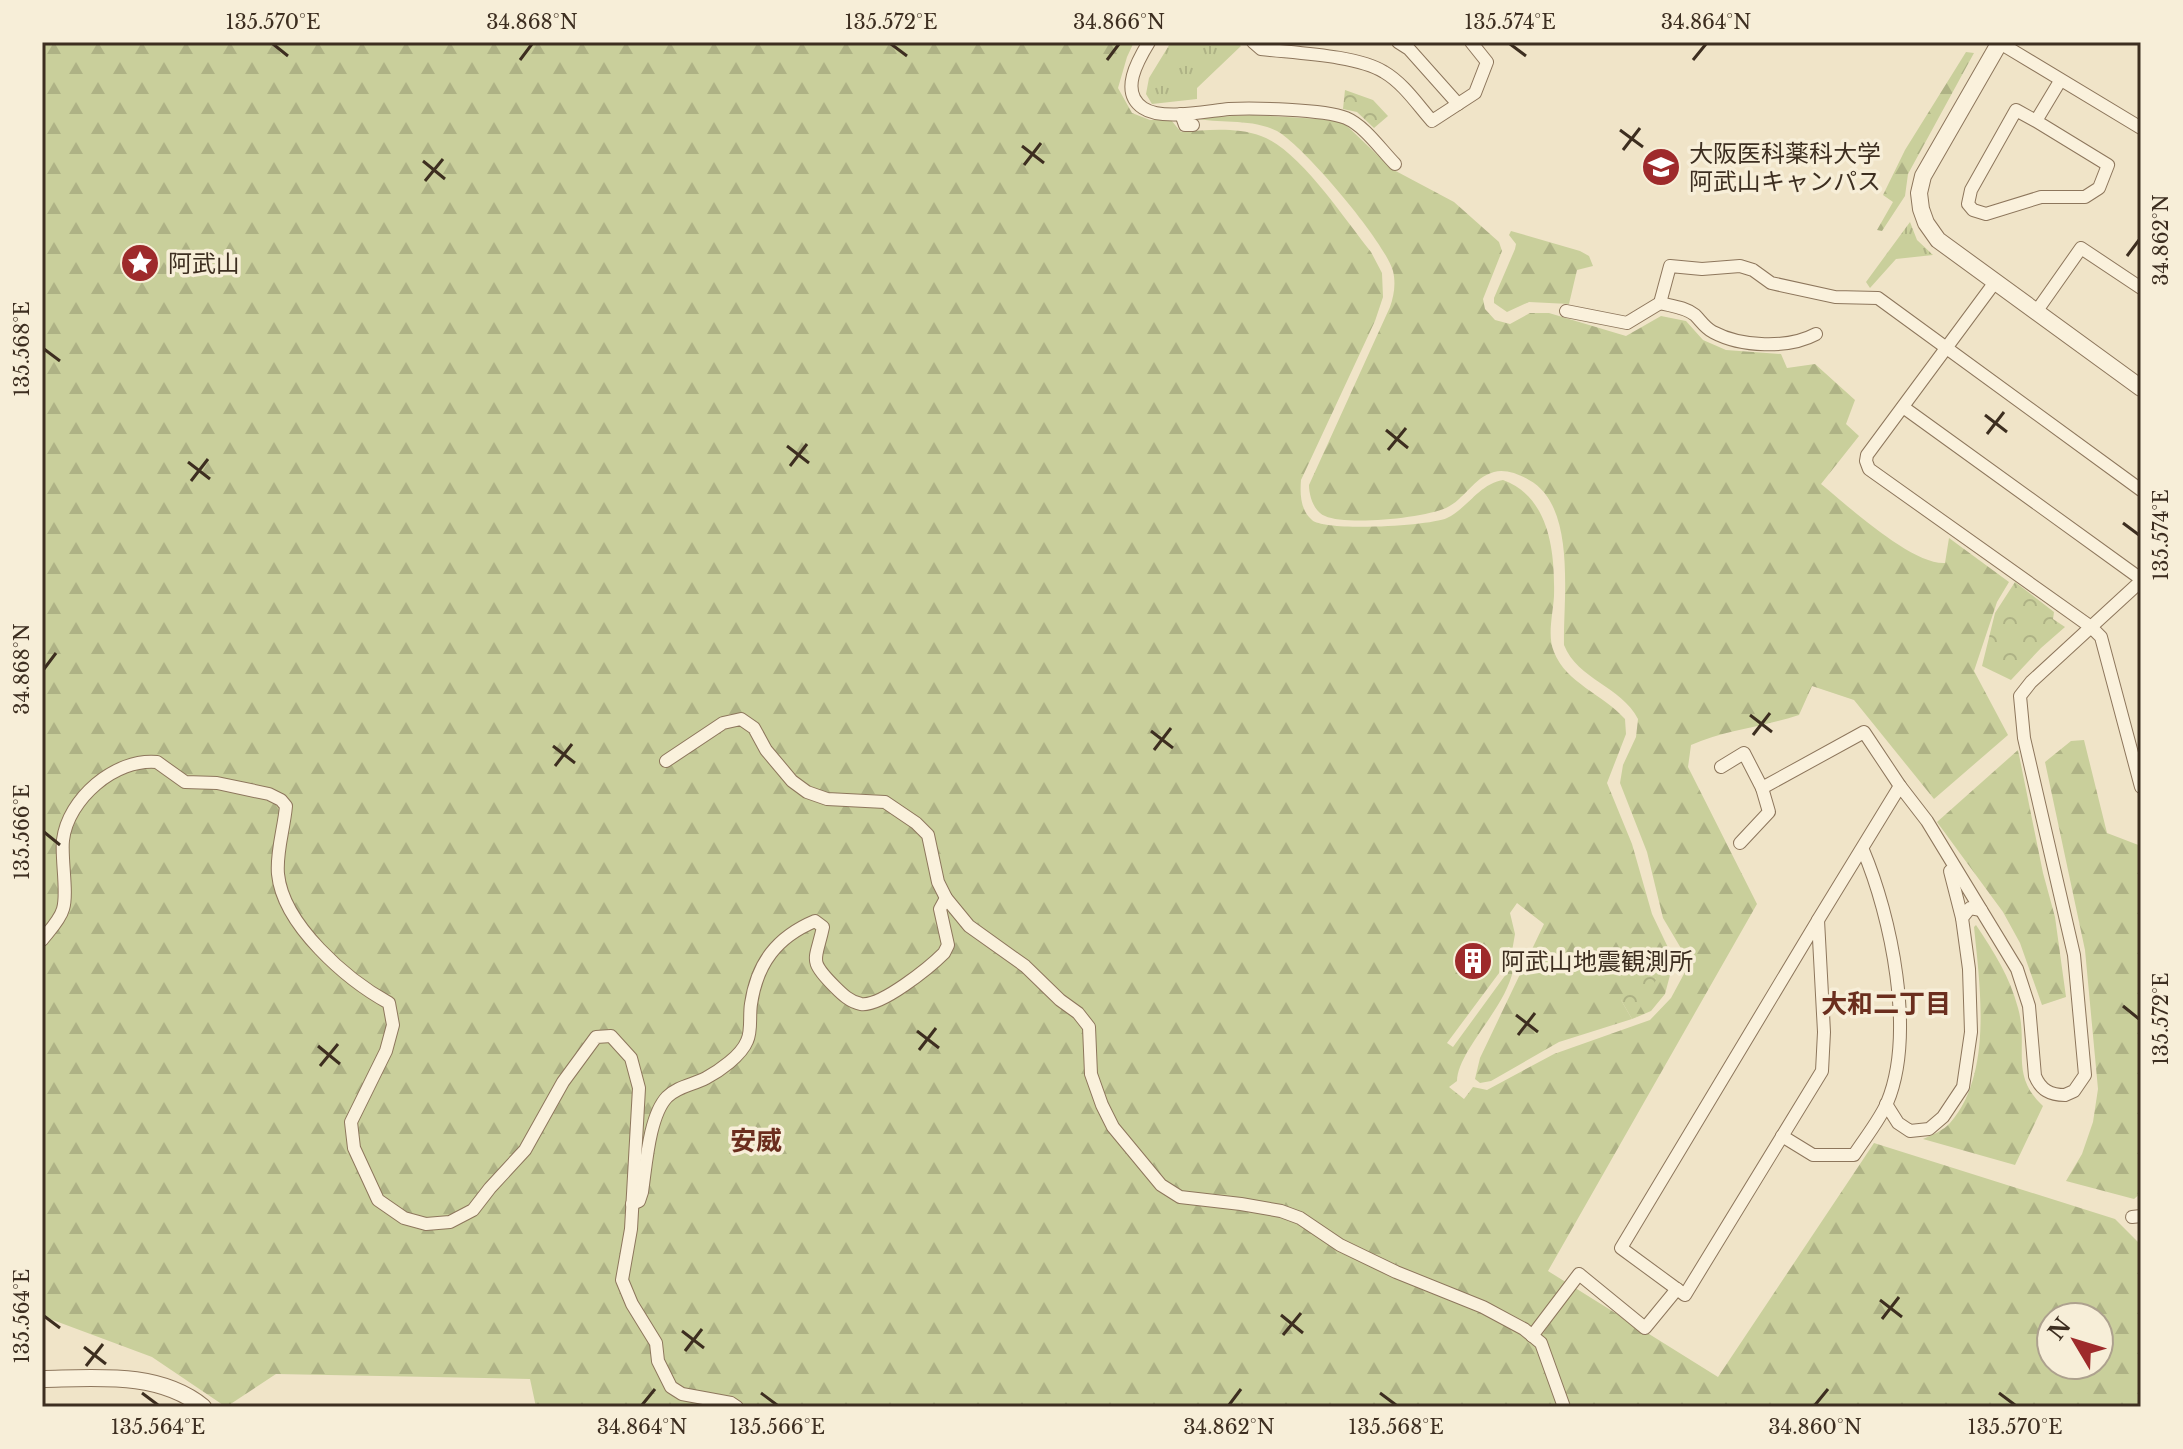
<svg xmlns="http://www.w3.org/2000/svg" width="2183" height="1449" viewBox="0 0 2183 1449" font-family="'Libre Baskerville','Noto Sans JP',serif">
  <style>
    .grass { fill: url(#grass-tufts) }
    .forest { fill: url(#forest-firs); fill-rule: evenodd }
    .park { fill: url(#park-crowns) }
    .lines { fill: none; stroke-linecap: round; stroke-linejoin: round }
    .minor-casing { stroke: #8d765c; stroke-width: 14 }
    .tertiary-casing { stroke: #8d765c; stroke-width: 18 }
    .minor { stroke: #faf1dc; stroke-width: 12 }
    .tertiary { stroke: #faf1dc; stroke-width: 16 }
    .ticks { fill: none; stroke: #3d2e20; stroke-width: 3 }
    .labels { text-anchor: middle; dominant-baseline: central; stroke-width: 7; stroke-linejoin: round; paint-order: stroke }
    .poi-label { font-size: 24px; fill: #3d2e20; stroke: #f7eed8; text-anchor: start }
    .neighbourhood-label { font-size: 26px; font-weight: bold; fill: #6b2e1e; stroke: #f7eed8 }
    .neatline { fill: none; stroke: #3d2e20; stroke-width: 3 }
    .ticks-label { font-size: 20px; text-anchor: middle; fill: #3d2e20 }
  </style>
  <defs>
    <pattern id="grass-tufts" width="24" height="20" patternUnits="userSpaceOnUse" patternTransform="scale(2)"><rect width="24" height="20" fill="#c9cf9b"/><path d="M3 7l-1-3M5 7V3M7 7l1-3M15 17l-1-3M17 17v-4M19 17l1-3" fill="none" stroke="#aeb285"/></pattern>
    <pattern id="forest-firs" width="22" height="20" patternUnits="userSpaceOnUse" patternTransform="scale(2)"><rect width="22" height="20" fill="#c9cf9b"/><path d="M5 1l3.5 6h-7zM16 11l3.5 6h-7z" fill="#aeb285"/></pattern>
    <pattern id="park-crowns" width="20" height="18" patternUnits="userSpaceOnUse" patternTransform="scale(2)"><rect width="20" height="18" fill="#c9cf9b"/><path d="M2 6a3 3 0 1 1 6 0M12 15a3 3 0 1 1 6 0" fill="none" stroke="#aeb285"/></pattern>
  </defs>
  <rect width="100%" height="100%" fill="#f0e4c8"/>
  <g class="grass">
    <polygon points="1171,42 1236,42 1241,46 1197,88 1197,99 1152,104 1146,94 1149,78"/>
    <polygon points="1910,222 1917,240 1933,255 1896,259 1870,288 1866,282"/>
  </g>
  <g class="forest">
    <path d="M42,42H1134L1127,57L1118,88L1132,113L1150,120H1171L1181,132C1207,130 1236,127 1261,136C1299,149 1345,220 1371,252L1382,273L1383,297L1375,321L1301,480C1300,493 1300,510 1312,520C1325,532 1430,526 1447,518C1468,508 1479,484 1503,480C1550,497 1555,553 1554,596C1553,614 1547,636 1554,652C1566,683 1604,695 1625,719L1626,734L1607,783L1632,844L1652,914L1674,960L1665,994L1651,1011L1637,1017L1635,1015L1656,978L1621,1000L1632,1019L1559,1042L1491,1081L1480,1083L1475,1079L1480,1058L1544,924L1517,903L1510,913L1515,934L1511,957L1447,1043L1453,1047L1504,977L1510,970H1513C1506,1008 1458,1050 1457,1081L1449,1087L1464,1099L1473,1087L1487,1090L1554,1054L1650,1020L1671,998L1685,972L1682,950L1663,918L1647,852L1620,783L1623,765L1636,737L1638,719C1621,686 1578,680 1564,645C1563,599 1577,506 1529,480C1519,474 1505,469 1494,472C1474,477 1464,500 1446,508C1423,518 1347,526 1325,516C1314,512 1309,496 1309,485L1390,307C1394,295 1396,284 1393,271C1385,242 1304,146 1277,131C1251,118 1219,124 1194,118L1253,115L1336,120L1345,124L1392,169L1454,202L1499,242L1502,251L1483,299L1485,309L1495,320L1510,324L1530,313H1549L1626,336L1661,316L1686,321L1703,340L1726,350L1781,354L1787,368L1815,364L1855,400L1846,424L1859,436L1821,484C1848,506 1912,565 1945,563L1949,538L2009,582L1997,602L1974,671L2008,735L1934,799L1854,700L1812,686L1799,715C1763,727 1725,730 1691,745L1688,767L1757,904L1548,1271L1718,1377L1874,1143L2115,1219L2141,1245V1407H536L530,1379L276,1374L226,1407L152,1357L42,1316ZM2051,1317H2099V1365H2051Z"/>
    <polygon points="1966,52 1974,53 1908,174 1905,196 1882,231 1877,230 1893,202 1883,195 1905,150"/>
    <polygon points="1511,231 1580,251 1589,256 1593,266 1577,270 1569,304 1529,302 1507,312 1494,303 1494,298 1515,249 1516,244 1509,235"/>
    <polygon points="2084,740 2107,833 2141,846 2141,1193 2134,1199 2066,1181 2082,1154 2093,1122 2098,1089 2085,950 2045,762 2071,741"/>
    <polygon points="2018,750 2043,873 2055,917 2066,997 2042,1005 2020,943 2003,912 1937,822"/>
    <path d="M1976,925C1994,952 2010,977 2018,1008C2029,1047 2009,1075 2043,1106L2015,1165L1923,1139C1932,1135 1944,1130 1950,1123C1993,1074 1980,987 1974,927Z"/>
  </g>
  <g class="park">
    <polygon points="1345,90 1373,100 1388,116 1374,128 1357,112 1343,109"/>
    <polygon points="2015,582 2054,612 2053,619 2065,627 2041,648 2011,680 1982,666 1995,613"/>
    <polygon points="1646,965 1652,969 1656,980 1636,1015 1637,1017 1632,1019 1621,1000 1637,966"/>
  </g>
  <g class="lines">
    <g class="minor-casing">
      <g id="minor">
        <path d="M1149,42C1138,60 1119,92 1143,108C1162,121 1207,111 1229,109C1254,108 1323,109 1346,118C1365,126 1381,150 1395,164"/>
        <path d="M1253,42L1261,49C1294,53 1357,55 1384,72C1403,83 1417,104 1432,121L1475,93L1487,62L1471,42"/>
        <polyline points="1398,42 1409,49 1458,104"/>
        <polyline points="2000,43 2141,128"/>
        <polyline points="1181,114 1185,125 1193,125"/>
        <polyline points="2036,121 2016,110 1971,190 1968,204 1973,210 1986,214 2041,197 2085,197 2099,188 2108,165 2036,121 2060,81"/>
        <polyline points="1995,282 1867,455 1866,461 1869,469 2091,627 2101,637 2141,787"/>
        <path d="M1660,303C1671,306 1685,307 1695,315C1701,321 1705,328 1713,332C1741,347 1788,349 1816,334"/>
        <polyline points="1566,311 1627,323 1660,303 1670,266 1702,269 1740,266 1753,270 1771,283 1835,297 1878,298 2141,490"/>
        <polyline points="2036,312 2081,248 2141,288"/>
        <polyline points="1903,407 2141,579"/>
        <polyline points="666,761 723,723 741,719 754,728 766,750 792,781 807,792 827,799 885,802 916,823 928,835 938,882 946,898 969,926 1025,966 1060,1000 1078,1013 1089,1027 1091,1074 1102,1105 1113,1127 1161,1185 1180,1197 1241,1204 1281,1211 1300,1218 1340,1245 1396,1272 1483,1307 1524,1329 1541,1343 1564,1407"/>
        <polyline points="1721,767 1744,753 1762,788 1864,732 1900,786"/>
        <polyline points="1740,843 1769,812 1762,788"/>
        <polyline points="1950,871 1962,918"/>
        <path d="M1818,920L1900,786L1927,821L2017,969L2029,1006L2035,1076C2041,1090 2050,1095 2065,1095L2074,1091L2085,1075L2074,955L2024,738L2020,696L2031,682L2141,581"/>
        <polygon points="1818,920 1824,1032 1822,1071 1685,1295 1621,1248"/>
        <path d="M42,940C49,931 60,920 63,909C68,893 61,859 63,840C68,799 115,758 157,762L185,782L217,783L269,794L281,800L286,806C284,829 276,852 278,874C283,925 347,980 389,1003L393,1025L386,1051L351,1122L354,1148L378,1200L404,1218L426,1224L450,1222L473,1210L490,1188L525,1150L563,1082L596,1037L611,1036L631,1058L639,1088L631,1229L622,1280L632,1304L656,1343L658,1361L671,1387L682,1394L731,1403L737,1407"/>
        <polyline points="1886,1104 1898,1123 1910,1131 1929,1129 1943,1117 1963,1087 1971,1032 1969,969 1962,918 1970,908 1981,910"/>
        <path d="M1782,1136L1813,1155H1854C1865,1138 1879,1121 1887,1103C1916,1034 1891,916 1863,850"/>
        <path d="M632,1204L639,1201L642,1192C646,1166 649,1116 667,1097C678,1086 693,1085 706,1078C719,1071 741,1056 747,1041C752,1031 749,1016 751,1004C757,963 777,937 815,921L823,927C816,961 807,959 835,987C842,994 850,1002 861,1004C881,1007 930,967 944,953L948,945L940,909L946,898"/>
        <polyline points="2132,1217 2141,1216"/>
        <polyline points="1532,1336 1579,1274 1645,1328 1677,1289"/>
      </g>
    </g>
    <g class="tertiary-casing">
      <g id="tertiary">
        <polyline points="2000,42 1923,176 1919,193 1921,209 1926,223 1938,240 2141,388"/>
        <path d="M42,1379C96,1378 159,1371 203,1407"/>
      </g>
    </g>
    <use href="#minor" class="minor"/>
    <use href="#tertiary" class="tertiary"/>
  </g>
  <path class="ticks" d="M273,44L288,56M891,44L907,56M1510,44L1526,56M520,60L532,44M1107,60L1119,44M1693,60L1706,44M1620,130L1643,147M1022,146L1044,163M1623,150L1640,128M423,161L445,179M1024,165L1041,143M425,181L443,159M2127,256L2139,240M44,349L60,361M1985,415L2007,432M1386,430L1408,448M1987,434L2004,412M787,446L809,463M1388,450L1406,428M188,462L210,479M790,466L807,444M191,481L208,459M2123,523L2139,535M44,669L56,653M1750,715L1772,732M1151,731L1173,748M1753,735L1770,713M553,746L575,763M1154,750L1171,728M555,766L572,744M44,832L60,845M2123,1006L2139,1019M1516,1015L1538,1032M917,1031L939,1048M1518,1035L1535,1013M318,1046L340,1064M919,1050L936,1028M320,1066L338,1044M1880,1300L1902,1317M1281,1315L1303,1333M44,1316L60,1328M1882,1319L1899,1297M682,1331L704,1348M1283,1335L1301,1313M84,1347L106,1364M685,1351L702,1329M86,1366L103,1344M142,1393L158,1405M761,1393L777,1405M1380,1393L1396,1405M1999,1393L2015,1405M642,1405L655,1389M1229,1405L1241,1389M1815,1405L1828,1389"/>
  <defs>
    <g id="university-disc" transform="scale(2)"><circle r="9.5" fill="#9e2a2b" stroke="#f7eed8"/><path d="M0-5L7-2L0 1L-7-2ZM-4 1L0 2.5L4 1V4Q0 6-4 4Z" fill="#fff"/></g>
    <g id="sight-disc" transform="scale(2)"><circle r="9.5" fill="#9e2a2b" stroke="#f7eed8"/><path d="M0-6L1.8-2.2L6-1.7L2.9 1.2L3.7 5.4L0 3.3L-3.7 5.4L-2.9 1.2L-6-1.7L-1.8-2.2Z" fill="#fff"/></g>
    <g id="building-disc" transform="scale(2)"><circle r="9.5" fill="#9e2a2b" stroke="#f7eed8"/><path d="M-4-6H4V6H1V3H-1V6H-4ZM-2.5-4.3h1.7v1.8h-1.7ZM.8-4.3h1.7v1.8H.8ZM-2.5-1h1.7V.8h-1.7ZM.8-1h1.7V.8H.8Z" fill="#fff"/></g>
  </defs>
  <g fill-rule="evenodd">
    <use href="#university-disc" x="1661" y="167"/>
    <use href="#sight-disc" x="140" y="263"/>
    <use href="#building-disc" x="1473" y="961"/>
  </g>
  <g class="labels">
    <g class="poi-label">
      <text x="1689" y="153">大阪医科薬科大学<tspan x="1689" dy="28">阿武山キャンパス</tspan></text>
      <text x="168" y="263">阿武山</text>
      <text x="1501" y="961">阿武山地震観測所</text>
    </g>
    <g class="neighbourhood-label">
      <text x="1886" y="1004">大和二丁目</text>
      <text x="756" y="1141">安威</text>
    </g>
  </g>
  <rect width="2183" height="1449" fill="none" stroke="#f7eed8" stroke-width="88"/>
  <g transform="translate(2075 1341) rotate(308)"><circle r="38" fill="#f7eed8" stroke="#ada18e" stroke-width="2"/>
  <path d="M0-6L14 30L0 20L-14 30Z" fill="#9e2a2b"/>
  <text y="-12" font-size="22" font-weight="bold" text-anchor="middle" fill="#3d2e20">N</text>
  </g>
  <rect x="44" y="44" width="2095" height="1361" class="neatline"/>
  <g class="ticks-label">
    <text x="273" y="29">135.570°E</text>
    <text x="532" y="29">34.868°N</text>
    <text x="891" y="29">135.572°E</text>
    <text x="1119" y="29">34.866°N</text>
    <text x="1510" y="29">135.574°E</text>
    <text x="1706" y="29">34.864°N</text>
    <text transform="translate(2161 240) rotate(-90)" y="7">34.862°N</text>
    <text transform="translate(22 349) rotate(-90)" y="7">135.568°E</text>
    <text transform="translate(2161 535) rotate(-90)" y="7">135.574°E</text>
    <text transform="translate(22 669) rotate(-90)" y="7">34.868°N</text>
    <text transform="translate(22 832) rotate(-90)" y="7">135.566°E</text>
    <text transform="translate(2161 1019) rotate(-90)" y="7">135.572°E</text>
    <text transform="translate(22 1316) rotate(-90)" y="7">135.564°E</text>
    <text x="158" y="1434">135.564°E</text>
    <text x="642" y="1434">34.864°N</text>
    <text x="777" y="1434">135.566°E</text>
    <text x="1229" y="1434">34.862°N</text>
    <text x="1396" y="1434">135.568°E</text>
    <text x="1815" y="1434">34.860°N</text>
    <text x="2015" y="1434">135.570°E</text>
  </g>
</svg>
